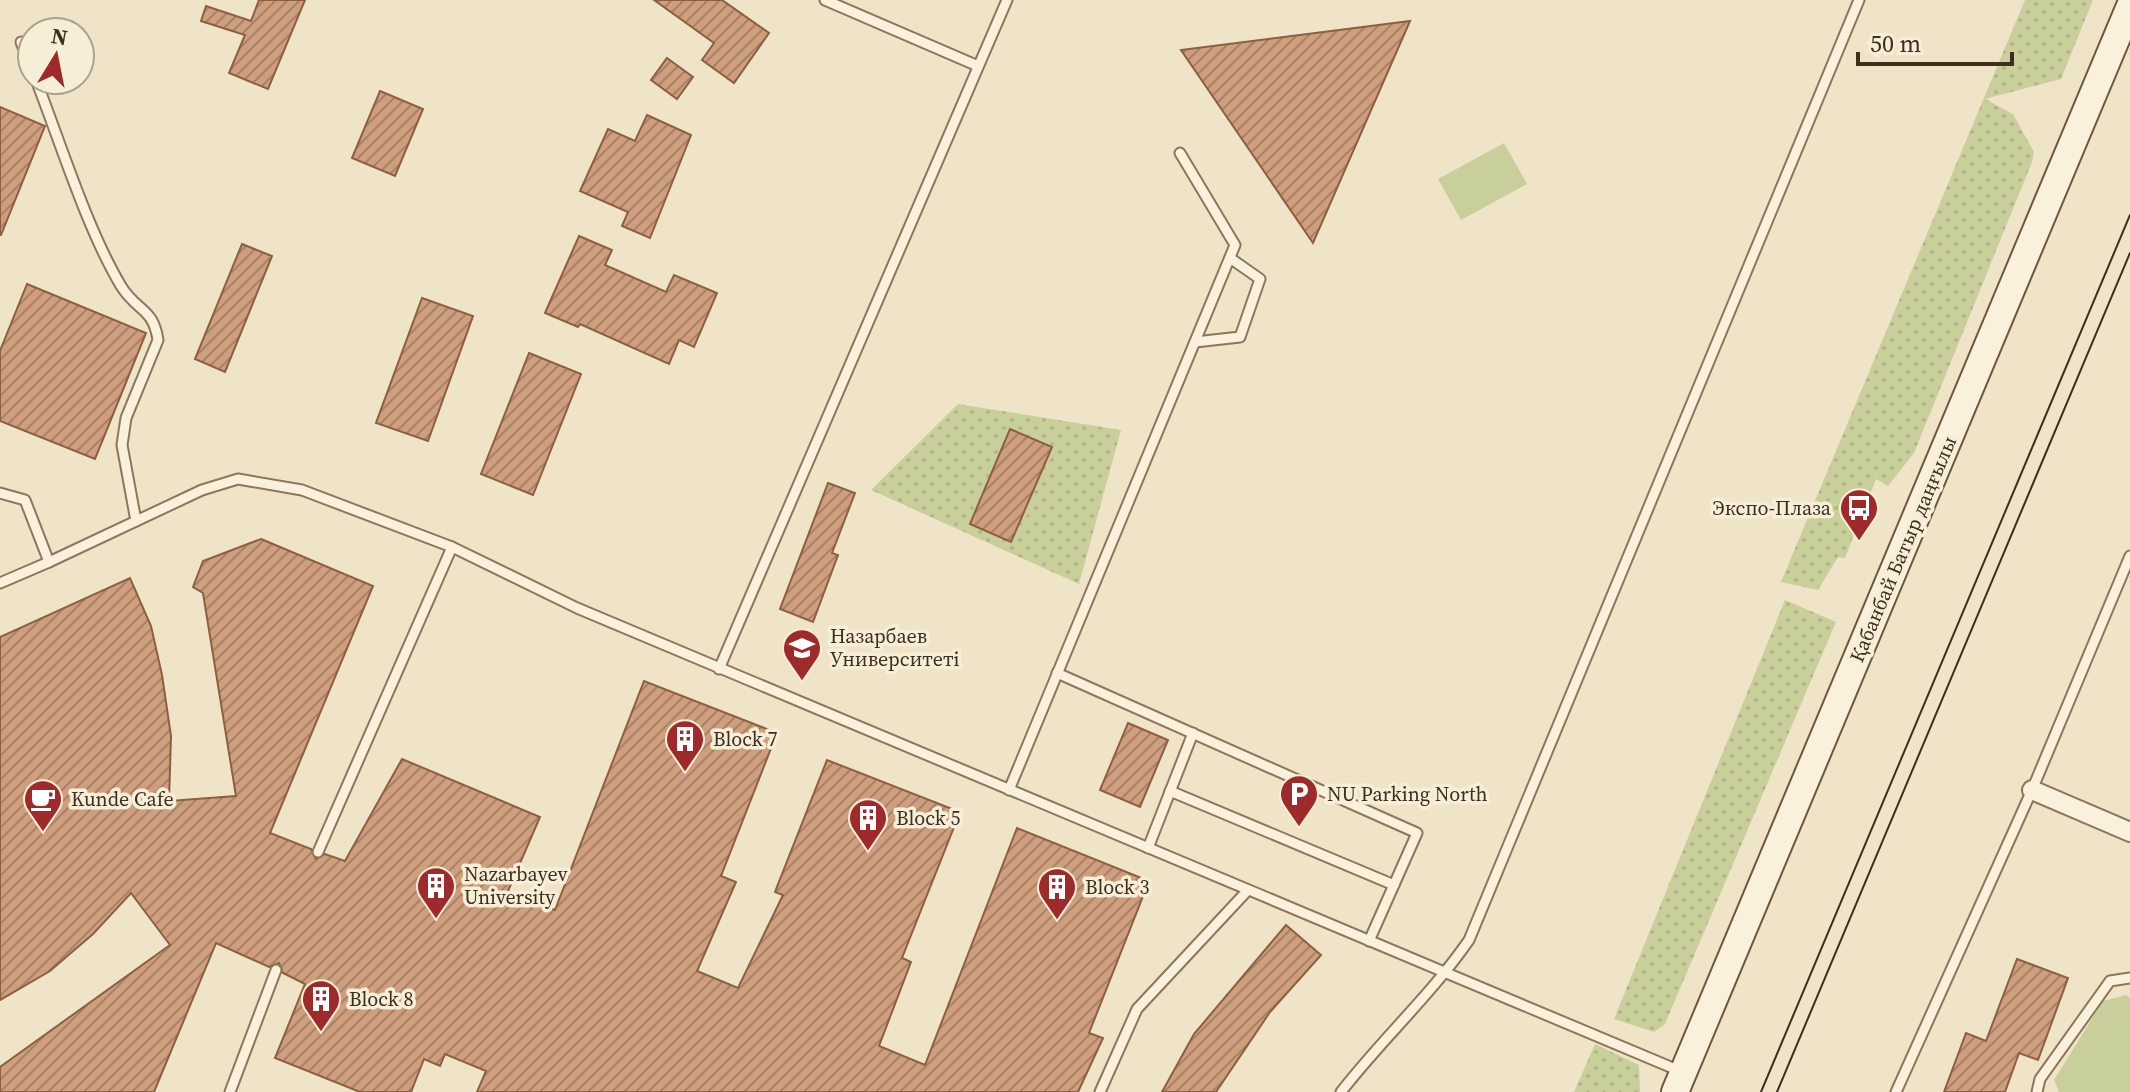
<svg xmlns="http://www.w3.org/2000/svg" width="2130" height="1092" viewBox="0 0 2130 1092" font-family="'Source Serif 4',serif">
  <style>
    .grass { fill: url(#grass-dots) }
    .park { fill: #c9cf9b }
    .building { fill: url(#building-hatch); stroke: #8d5f41; stroke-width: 2 }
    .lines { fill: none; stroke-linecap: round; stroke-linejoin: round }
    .service-casing { stroke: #8d765c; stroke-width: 13 }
    .minor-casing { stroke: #8d765c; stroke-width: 22 }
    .secondary-casing { stroke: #6f573f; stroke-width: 30 }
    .service { stroke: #faf1dc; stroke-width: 9 }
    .minor { stroke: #faf1dc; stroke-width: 18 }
    .secondary { stroke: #faf1dc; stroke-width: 26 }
    .tram { stroke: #3d2e20; stroke-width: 2 }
    .labels { text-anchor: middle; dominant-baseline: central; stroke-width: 7; stroke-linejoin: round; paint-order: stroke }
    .poi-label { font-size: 20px; fill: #3d2e20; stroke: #f7eed8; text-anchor: start }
    .street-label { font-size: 20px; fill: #3d2e20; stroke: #f7eed8 }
  </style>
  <defs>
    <pattern id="grass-dots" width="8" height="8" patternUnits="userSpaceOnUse" patternTransform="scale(2)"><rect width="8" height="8" fill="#c9cf9b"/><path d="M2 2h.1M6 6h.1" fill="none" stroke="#aeb285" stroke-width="1.8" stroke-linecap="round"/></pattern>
    <pattern id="building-hatch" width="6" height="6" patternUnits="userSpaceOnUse" patternTransform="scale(2)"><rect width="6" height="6" fill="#cf9f7d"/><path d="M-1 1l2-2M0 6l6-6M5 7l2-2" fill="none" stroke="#a98266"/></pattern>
  </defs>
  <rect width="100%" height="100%" fill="#f0e4c8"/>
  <g class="grass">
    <polygon points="2025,0 2093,0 2061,79 1985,99 2013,114 2034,152 2032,162 1914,453 1888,486 1876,479 1845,558 1838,557 1818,590 1781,582"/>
    <polygon points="958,404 1121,430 1079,584 871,490"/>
    <polygon points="1785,600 1836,622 1665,1024 1654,1032 1614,1019"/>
    <polygon points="1595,1044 1639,1065 1640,1092 1574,1092"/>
  </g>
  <g class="park">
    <polygon points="1504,143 1527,184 1461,220 1438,179"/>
    <polygon points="2126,995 2130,998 2130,1092 2059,1092 2054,1080 2103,1001"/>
  </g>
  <g class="building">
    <polygon points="259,0 305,0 268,89 229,73 245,35 201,21 206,6 251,21"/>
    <polygon points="654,0 722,0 769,33 734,83 702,60 714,43"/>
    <polygon points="1410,21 1313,243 1181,50"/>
    <polygon points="667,58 693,77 677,99 651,80"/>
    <polygon points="380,91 423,109 395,176 352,158"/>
    <polygon points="0,107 45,126 1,235 0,235"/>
    <polygon points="647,115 691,135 650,238 622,226 628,212 580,191 608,129 635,141"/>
    <polygon points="579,236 612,250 605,265 666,292 674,275 717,293 694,347 679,340 669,364 580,324 578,327 545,313"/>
    <polygon points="242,244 272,256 225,372 195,359"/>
    <polygon points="27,284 146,333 95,459 0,421 0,351"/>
    <polygon points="422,298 473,316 428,441 376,423"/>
    <polygon points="529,353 581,374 533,495 481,474"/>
    <polygon points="1010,429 1052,447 1011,542 970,524"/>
    <polygon points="828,483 855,493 832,553 838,555 813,622 780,609"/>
    <polygon points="261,539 373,586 270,833 311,849 316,859 325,854 345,861 402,759 540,817 508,891 555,910 644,681 777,733 721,876 736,882 697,971 738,988 783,895 775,892 827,760 960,812 902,958 911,962 879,1046 925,1065 1017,828 1149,881 1089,1033 1103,1038 1078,1092 477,1092 486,1071 445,1054 440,1066 424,1059 411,1092 360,1092 275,1058 305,984 283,973 279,963 269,967 216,943 154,1092 0,1092 0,1067 170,945 131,893 93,934 50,971 0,1000 0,637 130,578 151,626 162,675 171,736 169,801 236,796 203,593 193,587 203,561"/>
    <polygon points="1128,723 1168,740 1140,807 1100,790"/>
    <polygon points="1286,925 1321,955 1270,1012 1216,1092 1162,1092 1194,1034"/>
    <polygon points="2017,959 2068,978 2038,1060 2019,1053 2005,1092 1944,1092 1966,1033 1986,1041"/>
  </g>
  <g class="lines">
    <g class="service-casing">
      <g id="service">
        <polyline points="825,0 978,66"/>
        <polyline points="21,42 32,70"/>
        <path d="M36,80C61,144 87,229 121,286C137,312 153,307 158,340L126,418L122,445L136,521"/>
        <polyline points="1195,342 1240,337 1260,279 1230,258"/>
        <polyline points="0,493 25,500 49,562 0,583"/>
        <polyline points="49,562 202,490 238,479 302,490 452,547"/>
        <polyline points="719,669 1007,0"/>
        <polyline points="1057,673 1417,833 1369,941"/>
        <polyline points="1009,790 1235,245 1180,153"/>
        <polyline points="1170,791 1394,885"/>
        <polyline points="1148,848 1193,733"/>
        <polyline points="318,852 452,547 577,608 1680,1071"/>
        <polyline points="230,1092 276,970"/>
        <polyline points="1100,1092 1137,1009 1248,890"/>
        <path d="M1341,1092C1382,1039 1431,995 1469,940L1859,0"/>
        <polyline points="1896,1092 2032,790 2130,556"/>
        <polyline points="2037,1092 2040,1079 2110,981 2130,978"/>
      </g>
    </g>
    <g class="minor-casing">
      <polyline id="minor" points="2032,790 2130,832"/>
    </g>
    <g class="secondary-casing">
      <polyline id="secondary" points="1675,1092 2130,6"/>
    </g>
    <use href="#service" class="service"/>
    <use href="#minor" class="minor"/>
    <use href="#secondary" class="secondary"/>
    <g class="tram">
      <polyline points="1761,1092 2130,215"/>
      <polyline points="1777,1092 2130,253"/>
    </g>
  </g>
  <defs>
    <g id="bus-pin" transform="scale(2)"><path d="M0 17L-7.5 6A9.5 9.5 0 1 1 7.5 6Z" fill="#9e2a2b" stroke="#f7eed8"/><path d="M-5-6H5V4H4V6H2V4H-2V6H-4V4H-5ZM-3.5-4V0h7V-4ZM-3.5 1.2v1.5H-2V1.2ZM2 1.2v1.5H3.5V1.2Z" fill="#fff"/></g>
    <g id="university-pin" transform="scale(2)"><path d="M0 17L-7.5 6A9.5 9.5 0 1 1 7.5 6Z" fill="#9e2a2b" stroke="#f7eed8"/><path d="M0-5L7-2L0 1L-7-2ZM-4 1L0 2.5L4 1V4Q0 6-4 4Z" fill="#fff"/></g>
    <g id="building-pin" transform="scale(2)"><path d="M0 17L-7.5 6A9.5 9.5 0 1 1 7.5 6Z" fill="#9e2a2b" stroke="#f7eed8"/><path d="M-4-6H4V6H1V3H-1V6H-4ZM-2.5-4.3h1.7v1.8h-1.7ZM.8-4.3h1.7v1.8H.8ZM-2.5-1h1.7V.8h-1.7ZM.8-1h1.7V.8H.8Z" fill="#fff"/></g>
    <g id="parking-pin" transform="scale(2)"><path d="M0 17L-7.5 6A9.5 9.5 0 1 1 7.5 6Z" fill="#9e2a2b" stroke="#f7eed8"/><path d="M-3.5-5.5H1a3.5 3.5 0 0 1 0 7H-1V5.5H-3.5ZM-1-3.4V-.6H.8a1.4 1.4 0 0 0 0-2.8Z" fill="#fff"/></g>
    <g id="cafe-pin" transform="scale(2)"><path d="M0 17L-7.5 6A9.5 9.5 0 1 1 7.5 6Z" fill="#9e2a2b" stroke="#f7eed8"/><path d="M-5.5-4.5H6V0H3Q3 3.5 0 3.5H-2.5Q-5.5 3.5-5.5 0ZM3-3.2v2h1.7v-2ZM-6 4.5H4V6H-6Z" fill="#fff"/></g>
  </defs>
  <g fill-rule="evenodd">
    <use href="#bus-pin" x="1859" y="508"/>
    <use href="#university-pin" x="802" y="648"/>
    <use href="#building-pin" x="685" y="739"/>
    <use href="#parking-pin" x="1299" y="794"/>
    <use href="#cafe-pin" x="43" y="799"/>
    <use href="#building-pin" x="868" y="818"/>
    <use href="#building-pin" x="436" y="886"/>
    <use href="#building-pin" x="1057" y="887"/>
    <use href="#building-pin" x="321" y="999"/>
  </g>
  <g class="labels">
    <g class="poi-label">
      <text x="1831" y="508" text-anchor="end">Экспо-Плаза</text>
      <text x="830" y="636">Назарбаев<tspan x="830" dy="23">Университеті</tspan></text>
      <text x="713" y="739">Block 7</text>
      <text x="1327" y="794">NU Parking North</text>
      <text x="71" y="799">Kunde Cafe</text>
      <text x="896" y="818">Block 5</text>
      <text x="464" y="874">Nazarbayev<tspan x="464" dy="23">University</tspan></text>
      <text x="1085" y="887">Block 3</text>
      <text x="349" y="999">Block 8</text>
    </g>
    <g class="street-label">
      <text transform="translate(1903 549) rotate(-67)">Қабанбай Батыр даңғылы</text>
    </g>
  </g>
  <g transform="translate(56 56) rotate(10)"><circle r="38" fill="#f7eed8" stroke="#ada18e" stroke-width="2"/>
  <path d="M0-6L14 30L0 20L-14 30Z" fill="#9e2a2b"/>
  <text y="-12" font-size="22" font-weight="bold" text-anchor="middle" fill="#3d2e20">N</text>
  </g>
  <path d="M1858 52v12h154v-12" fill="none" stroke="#3d2e20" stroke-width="4"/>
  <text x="1870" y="52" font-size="24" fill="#3d2e20" stroke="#f7eed8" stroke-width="6" paint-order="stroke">50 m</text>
</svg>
